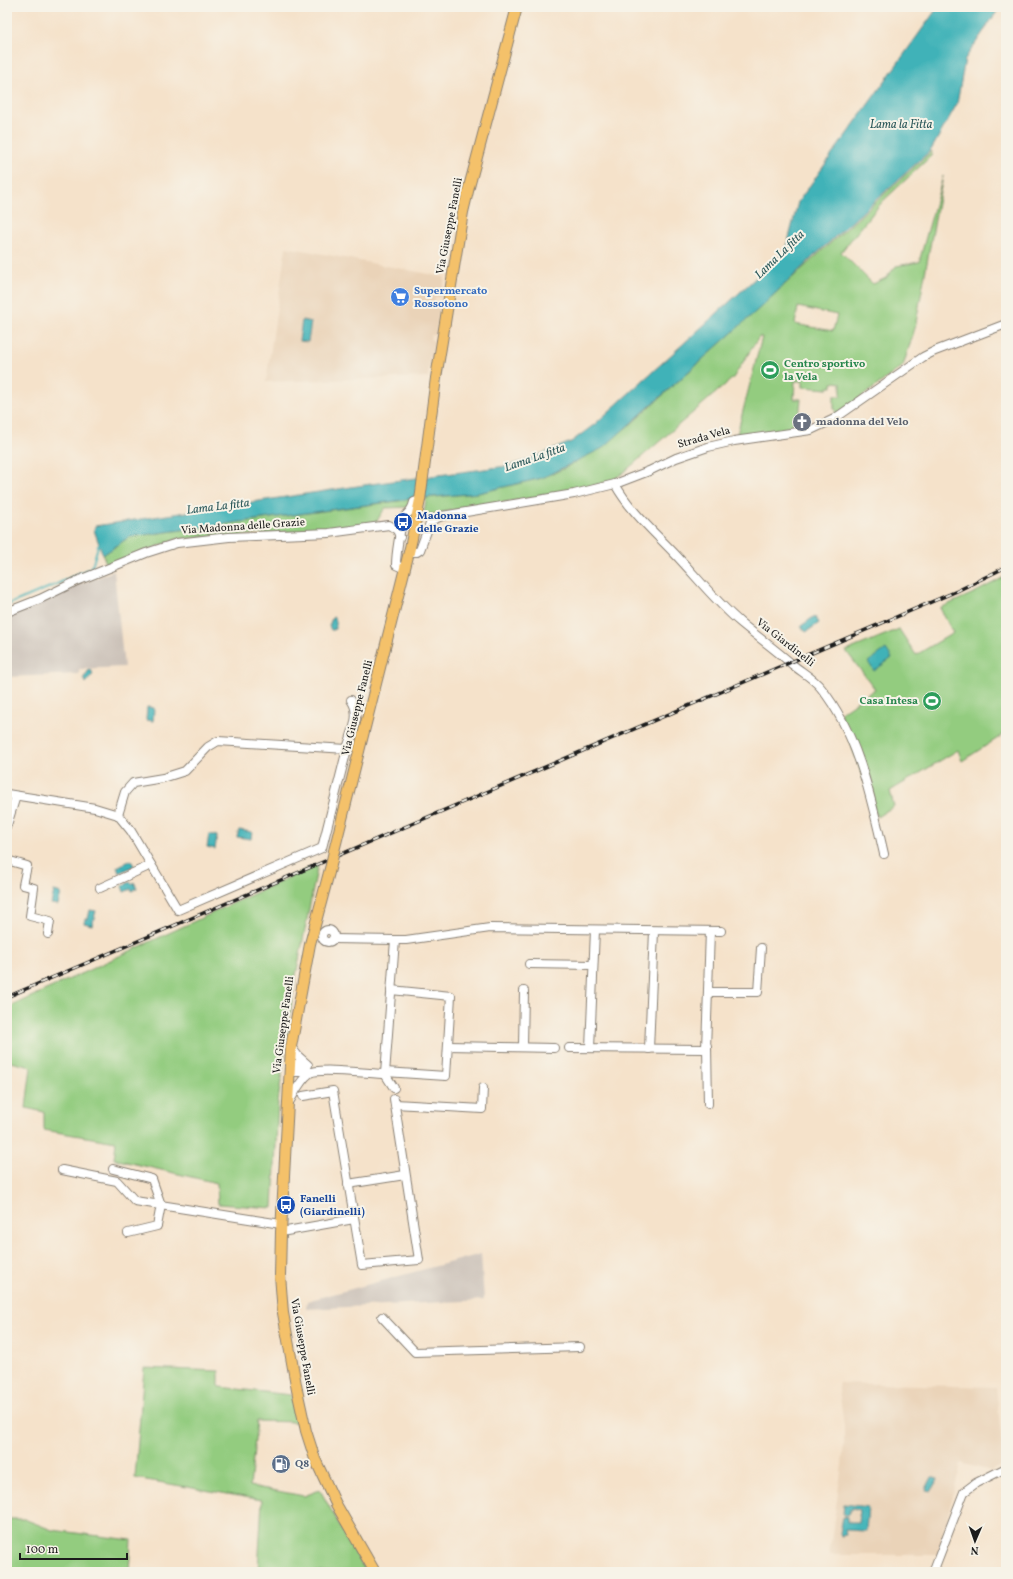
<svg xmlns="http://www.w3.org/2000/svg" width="1013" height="1579" viewBox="0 0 1013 1579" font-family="Vollkorn,serif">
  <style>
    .built { fill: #ead3b8 }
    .industrial { fill: #ccc2b9 }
    .green { fill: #93cc7f; stroke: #58744e; fill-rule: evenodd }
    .water { fill: #41b2b8; stroke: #2e676a }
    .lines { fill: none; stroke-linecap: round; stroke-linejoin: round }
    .stream { stroke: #41b2b8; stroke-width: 2 }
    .minor-casing { stroke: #887f73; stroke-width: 10 }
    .major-casing { stroke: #887f73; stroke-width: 12 }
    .minor { stroke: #fff; stroke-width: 8 }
    .major { stroke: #f4c16a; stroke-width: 10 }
    .rail-casing { stroke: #1c1c1c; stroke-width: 3.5 }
    .rail { stroke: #f7f3e8; stroke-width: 2; stroke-dasharray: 6; stroke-linecap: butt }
    .major-bridge-casing { stroke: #887f73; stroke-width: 12; stroke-linecap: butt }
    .major-bridge { stroke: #f4c16a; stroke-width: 10 }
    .labels { text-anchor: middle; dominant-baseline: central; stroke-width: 4; stroke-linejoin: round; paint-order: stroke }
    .street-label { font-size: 11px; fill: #1c1c1c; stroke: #f7f3e8 }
    .shop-label { font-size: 11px; font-weight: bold; fill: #366cbe; stroke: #f7f3e8; text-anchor: start }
    .leisure-label { font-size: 11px; font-weight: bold; fill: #27864d; stroke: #f7f3e8; text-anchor: start }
    .worship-label { font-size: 11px; font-weight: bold; fill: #5b616d; stroke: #f7f3e8; text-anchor: start }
    .transit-label { font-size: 11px; font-weight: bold; fill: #164399; stroke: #f7f3e8; text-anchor: start }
    .service-label { font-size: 11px; font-weight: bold; fill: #4e5e75; stroke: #f7f3e8; text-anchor: start }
    .water-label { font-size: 12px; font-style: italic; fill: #2b585a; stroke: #f7f3e8 }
  </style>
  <rect width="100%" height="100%" fill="#f7f3e8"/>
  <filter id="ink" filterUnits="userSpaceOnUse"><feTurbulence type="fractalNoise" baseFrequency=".025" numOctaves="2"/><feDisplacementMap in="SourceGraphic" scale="8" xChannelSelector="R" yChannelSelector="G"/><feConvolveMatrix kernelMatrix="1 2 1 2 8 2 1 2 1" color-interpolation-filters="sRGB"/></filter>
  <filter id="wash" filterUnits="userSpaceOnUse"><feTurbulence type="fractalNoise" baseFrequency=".012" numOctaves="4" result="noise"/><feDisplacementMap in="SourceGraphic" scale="16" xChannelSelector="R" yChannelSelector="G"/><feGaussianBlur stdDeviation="0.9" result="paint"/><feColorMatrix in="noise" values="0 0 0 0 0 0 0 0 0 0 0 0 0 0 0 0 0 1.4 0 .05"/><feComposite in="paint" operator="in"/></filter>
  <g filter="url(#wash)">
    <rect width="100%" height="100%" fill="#f5e2ca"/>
    <g class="built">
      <polygon points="286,247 445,277 441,297 435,297 434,304 440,306 435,335 431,335 430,339 434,341 428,377 266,382"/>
      <polygon points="838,1383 996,1387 1004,1464 991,1471 961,1463 938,1555 829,1555 842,1465 844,1443 844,1425"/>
    </g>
    <g class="industrial">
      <polygon points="114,571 124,667 79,669 79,674 7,677 7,617 67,589"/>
      <polygon points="481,1254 484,1300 306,1309 307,1301"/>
    </g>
    <g class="green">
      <path d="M932,151L931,156L882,202L841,252L873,284L886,278L896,266L919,262L943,176L915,328L903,366L836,416L835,409H834V396H841V383L835,382L834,383H832V387H828V389L803,387V381H795L794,399H801L798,428L736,438L762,337H759L733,378L623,473L613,480L570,492L424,515L426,498L478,493L542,478L563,469L580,459L630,425ZM798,307L837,315L833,331L795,324Z"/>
      <polygon points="413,499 411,507 385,508 375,524 329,530 177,539 107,566 103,555 129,537"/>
      <polygon points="1006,576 1006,733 962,761 958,750 890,791 894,806 877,817 840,713 875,689 846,651 899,629 916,655 953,633 940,608 976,592"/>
      <polygon points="318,864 294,985 278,1102 273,1208 218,1204 217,1183 114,1159 116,1142 44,1130 44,1112 26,1108 31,1067 7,1061 7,1008"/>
      <polygon points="144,1368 219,1371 219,1387 291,1395 298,1422 257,1421 250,1486 304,1496 320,1490 366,1572 258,1572 262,1500 135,1478"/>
      <polygon points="7,1519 24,1519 52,1530 131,1540 129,1572 7,1572"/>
    </g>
    <g class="water">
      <polygon points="938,7 1000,7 965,59 957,104 931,150 814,256 762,306 603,448 542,478 478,493 410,499 129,537 103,555 94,530 95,526 371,484 507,466 524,461 571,442 595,424 781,255 786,250 798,202"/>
      <polygon points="302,320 311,322 308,342 299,341"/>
      <polygon points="815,616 819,623 806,632 801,626"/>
      <path d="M334,617C337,621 337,625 334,630H331L329,626L332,618Z"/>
      <polygon points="886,649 892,658 874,671 868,662"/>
      <polygon points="89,670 91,670 93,674 86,683 83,679"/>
      <polygon points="147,707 154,708 153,721 146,720"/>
      <polygon points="239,830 252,832 251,839 237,837"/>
      <polygon points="209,834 217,836 215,849 207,847"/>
      <polygon points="131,860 134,866 119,873 117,867"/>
      <polygon points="130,882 132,884 134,882 137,888 132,891 131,889 124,892 122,886"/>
      <polygon points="54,891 61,893 58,905 51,904"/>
      <polygon points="90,910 96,911 92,925 84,923 85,919 88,919"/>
      <polygon points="932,1477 935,1477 938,1479 930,1492 927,1491 926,1489"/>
      <polygon points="844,1504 868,1507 866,1531 845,1530 846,1535 841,1536 840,1533 843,1517 847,1518 847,1522 858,1522 859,1510 853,1508 850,1510 847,1516 843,1515"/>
    </g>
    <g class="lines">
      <polyline class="stream" points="7,605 55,585 92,567 98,546 101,543"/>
    </g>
  </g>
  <g filter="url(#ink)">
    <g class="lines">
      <g class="minor-casing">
        <g id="minor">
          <path d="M615,484C630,511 653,531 674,553C696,576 716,602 741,623C758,637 776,650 793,665C803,673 813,678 821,688C858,734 871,798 884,854"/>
          <polyline points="409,552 417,552 420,550 430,523 432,520 442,516 574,494 615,484 649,471 676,458 708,447 734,441 811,430 834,419 923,357 935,351 1006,324"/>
          <path d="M405,569L396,565C396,555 400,527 404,518C408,511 411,514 414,502L420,500"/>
          <polyline points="7,612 40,599 77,581 146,553 177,543 229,537 329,533 389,525 397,530 400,537"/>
          <polyline points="7,794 95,808 118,815 131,831 178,910 322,848 347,749"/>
          <path d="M118,815L125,792L133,783L163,778L185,771L208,747L218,741L347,749C351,734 362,714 351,700"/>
          <polyline points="7,825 16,796"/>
          <polyline points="7,860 27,866 23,885 34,888 30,916 50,921 48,934"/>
          <polyline points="100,888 151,865"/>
          <circle cx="328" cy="936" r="6"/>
          <polyline points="333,939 395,940"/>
          <polyline points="529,964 593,965"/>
          <polyline points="709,992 758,992 761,948"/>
          <polyline points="448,1046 554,1048"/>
          <polyline points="707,1046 708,1104"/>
          <polyline points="291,1047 298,1056 308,1065"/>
          <polyline points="523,1047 524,991"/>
          <polyline points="569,1048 706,1049 710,931"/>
          <polyline points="590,1048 595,930"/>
          <polyline points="649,1049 654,931"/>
          <polyline points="306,1064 295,1064 289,1067 296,1072 311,1072"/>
          <polyline points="385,1072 446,1076 451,996 391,990"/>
          <polyline points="394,1088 385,1074 395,940 406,940 490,928 721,931"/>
          <polyline points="303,1096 333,1091 362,1265 419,1260 394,1099"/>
          <path d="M288,1104C294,1094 300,1080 310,1073C319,1067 372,1074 385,1074"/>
          <polyline points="395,1104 482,1109 483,1088"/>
          <polyline points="113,1169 152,1179 161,1205 157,1226 128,1233"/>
          <polyline points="62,1170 117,1181 135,1201 281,1224"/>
          <polyline points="348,1184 405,1175"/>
          <polyline points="281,1232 354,1219"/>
          <polyline points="382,1317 415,1352 580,1347"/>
          <polyline points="933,1572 964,1492 976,1483 1006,1468"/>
        </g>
      </g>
      <g class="major-casing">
        <g id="major">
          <polyline points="334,851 410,548 420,500 436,378 463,212 469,187 517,7"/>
          <polyline points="331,865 310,944 291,1047 281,1232 280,1275 283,1313 297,1390 306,1431 315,1459 336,1504 375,1572"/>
        </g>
      </g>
      <use href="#minor" class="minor"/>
      <use href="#major" class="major"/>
      <g class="rail-casing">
        <polyline id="rail" points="7,997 957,591 1006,567"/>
      </g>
      <use href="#rail" class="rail"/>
      <g class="major-bridge-casing">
        <polyline id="major-bridge" points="331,865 334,851"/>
      </g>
      <use href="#major-bridge" class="major-bridge"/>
    </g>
  </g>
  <defs>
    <g id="supermarket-disc" transform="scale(1)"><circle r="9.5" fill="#3f7fe0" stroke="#f7f3e8"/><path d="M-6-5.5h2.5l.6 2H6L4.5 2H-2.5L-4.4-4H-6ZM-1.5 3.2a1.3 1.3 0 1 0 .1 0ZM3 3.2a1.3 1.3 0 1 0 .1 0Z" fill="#fff"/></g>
    <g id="stadium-disc" transform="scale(1)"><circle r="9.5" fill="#2e9e5b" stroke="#f7f3e8"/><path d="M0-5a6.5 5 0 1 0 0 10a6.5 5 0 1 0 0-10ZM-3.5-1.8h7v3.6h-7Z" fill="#fff"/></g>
    <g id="church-disc" transform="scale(1)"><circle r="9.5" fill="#6b7280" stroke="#f7f3e8"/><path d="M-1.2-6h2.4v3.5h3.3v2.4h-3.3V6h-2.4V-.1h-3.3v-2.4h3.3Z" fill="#fff"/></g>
    <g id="bus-disc" transform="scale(1)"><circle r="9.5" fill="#1a4fb4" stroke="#f7f3e8"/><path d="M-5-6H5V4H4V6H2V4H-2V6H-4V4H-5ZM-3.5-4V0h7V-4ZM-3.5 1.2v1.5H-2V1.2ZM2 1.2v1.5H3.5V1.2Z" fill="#fff"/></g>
    <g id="fuel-disc" transform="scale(1)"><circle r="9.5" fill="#5c6f8a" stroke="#f7f3e8"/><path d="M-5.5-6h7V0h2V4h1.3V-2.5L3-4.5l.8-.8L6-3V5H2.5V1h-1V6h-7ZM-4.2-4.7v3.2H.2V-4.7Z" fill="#fff"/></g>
  </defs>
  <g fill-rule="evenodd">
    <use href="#supermarket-disc" x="400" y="297"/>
    <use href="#stadium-disc" x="770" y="370"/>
    <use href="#church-disc" x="802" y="422"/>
    <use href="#bus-disc" x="403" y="522"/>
    <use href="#stadium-disc" x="932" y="701"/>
    <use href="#bus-disc" x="286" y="1205"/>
    <use href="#fuel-disc" x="281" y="1464"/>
  </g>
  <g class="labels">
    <g class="street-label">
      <text transform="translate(450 226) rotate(-79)">Via Giuseppe Fanelli</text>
      <text transform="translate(704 438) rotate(-16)">Strada Vela</text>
      <text transform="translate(243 527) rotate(-4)">Via Madonna delle Grazie</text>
      <text transform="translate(785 643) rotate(38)">Via Giardinelli</text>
      <text transform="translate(358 708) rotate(-76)">Via Giuseppe Fanelli</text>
      <text transform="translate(284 1025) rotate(-82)">Via Giuseppe Fanelli</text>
      <text transform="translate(302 1347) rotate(80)">Via Giuseppe Fanelli</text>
    </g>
    <g class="shop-label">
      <text x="414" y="291">Supermercato<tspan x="414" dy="13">Rossotono</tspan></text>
    </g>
    <g class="leisure-label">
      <text x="784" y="364">Centro sportivo<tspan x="784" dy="13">la Vela</tspan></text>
      <text x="918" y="701" text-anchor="end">Casa Intesa</text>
    </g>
    <g class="worship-label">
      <text x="816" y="422">madonna del Velo</text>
    </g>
    <g class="transit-label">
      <text x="417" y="516">Madonna<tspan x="417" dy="13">delle Grazie</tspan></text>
      <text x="300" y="1199">Fanelli<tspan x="300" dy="13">(Giardinelli)</tspan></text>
    </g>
    <g class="service-label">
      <text x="295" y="1464">Q8</text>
    </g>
    <g class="water-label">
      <text x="901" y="125">Lama la Fitta</text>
      <text transform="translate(780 255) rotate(-44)">Lama La fitta</text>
      <text transform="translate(535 458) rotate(-19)">Lama La fitta</text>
      <text transform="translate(218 507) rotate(-7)">Lama La fitta</text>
    </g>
  </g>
  <rect width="1013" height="1579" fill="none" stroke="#f7f3e8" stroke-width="24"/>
  <g transform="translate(975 1541) rotate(182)" stroke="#f7f3e8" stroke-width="3" paint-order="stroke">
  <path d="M0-3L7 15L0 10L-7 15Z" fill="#1c1c1c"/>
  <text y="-6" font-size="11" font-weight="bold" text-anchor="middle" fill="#1c1c1c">N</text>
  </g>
  <path d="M20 1553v6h107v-6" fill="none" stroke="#1c1c1c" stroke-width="2"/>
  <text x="26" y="1553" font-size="12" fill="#1c1c1c" stroke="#f7f3e8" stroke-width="3" paint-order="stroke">100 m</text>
</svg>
